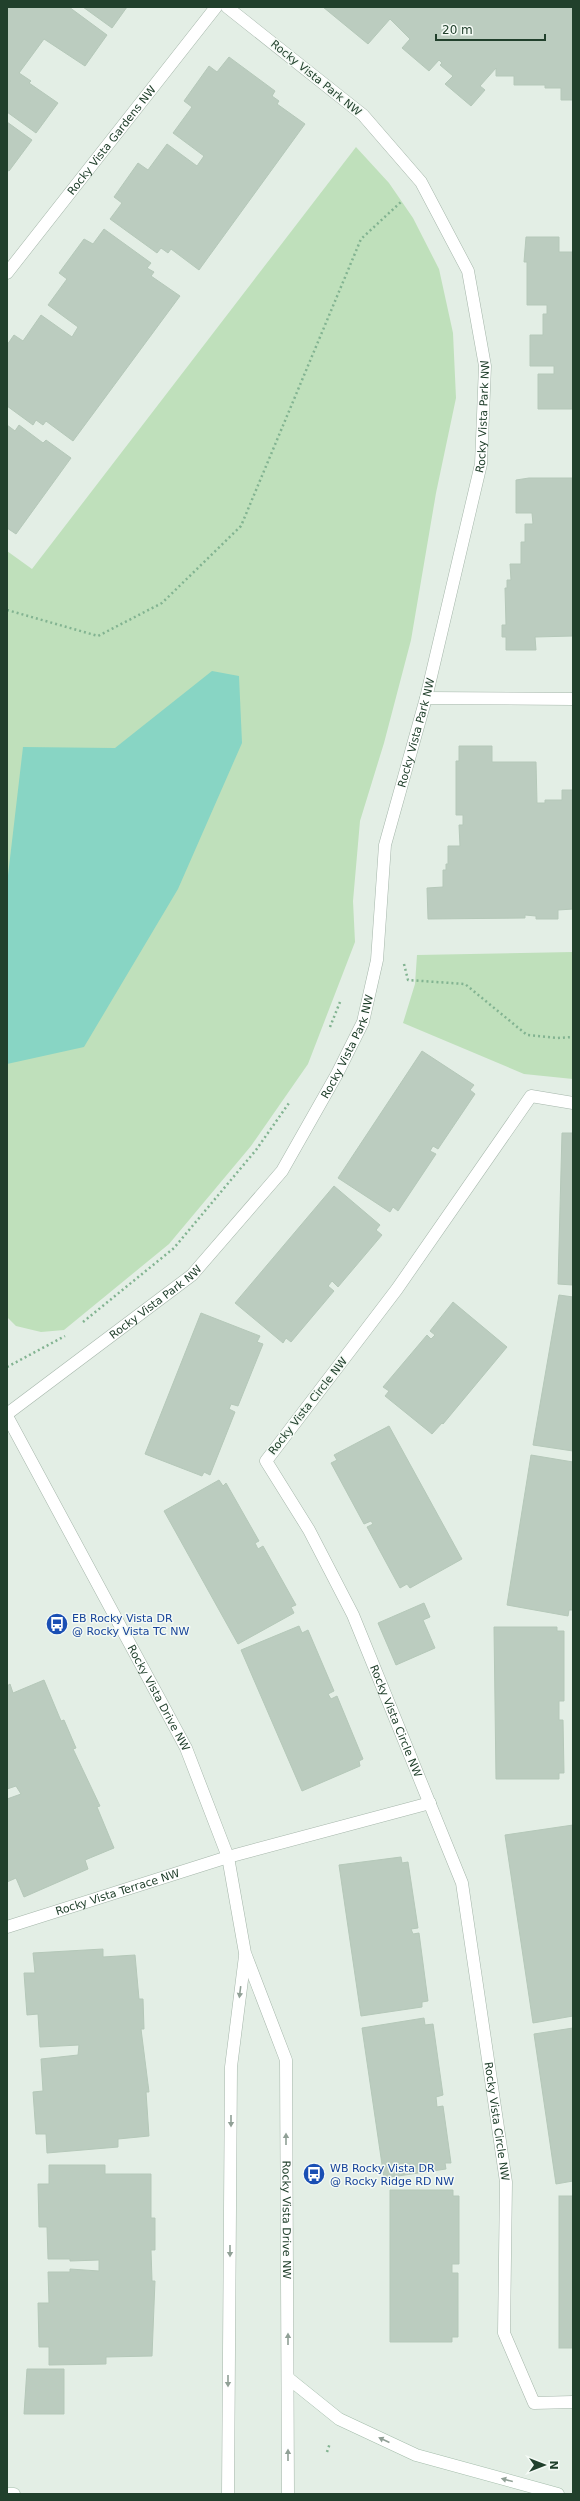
<svg xmlns="http://www.w3.org/2000/svg" width="580" height="2501" viewBox="0 0 580 2501" font-family="'DejaVu Sans',sans-serif">
  <style>
    .green { fill: #bfe0bb }
    .water { fill: #88d5c4 }
    .building { fill: #bbccbf; stroke: #b5c8b9 }
    .lines { fill: none; stroke-linecap: round; stroke-linejoin: round }
    .lane-casing { stroke: #a5b6aa; stroke-width: 13 }
    .street-casing { stroke: #a5b6aa; stroke-width: 13 }
    .secondary-casing { stroke: #a4bdab; stroke-width: 13 }
    .path { stroke: #82b391; stroke-width: 2.5; stroke-dasharray: 2 3; stroke-linecap: butt }
    .lane { stroke: #fff; stroke-width: 12 }
    .street { stroke: #fff; stroke-width: 12 }
    .secondary { stroke: #fff; stroke-width: 12 }
    .oneway { fill: #90a096 }
    .labels { text-anchor: middle; dominant-baseline: central; stroke-width: 3; stroke-linejoin: round; paint-order: stroke }
    .street-label { font-size: 11px; fill: #21402c; stroke: #f4faf5 }
    .transit-label { font-size: 11px; fill: #164399; stroke: #f4faf5; text-anchor: start }
  </style>
  <rect width="100%" height="100%" fill="#e3eee5"/>
  <g class="green">
    <polygon points="356,147 389,183 413,218 439,269 453,333 456,398 436,493 411,640 384,743 360,821 353,901 355,942 308,1064 251,1146 169,1244 64,1330 41,1332 16,1326 7,1317 7,551 32,569"/>
    <polygon points="573,952 573,1079 524,1074 403,1023 415,984 417,955"/>
  </g>
  <polygon class="water" points="212,671 239,676 242,743 178,889 84,1047 7,1064 7,884 23,747 115,748"/>
  <g class="building">
    <polygon points="7,7 69,7 107,35 85,66 44,39 19,73 31,81 29,83 58,103 36,133 7,112"/>
    <polygon points="83,7 127,7 112,28"/>
    <polygon points="323,7 573,7 573,100 561,100 561,88 545,88 545,85 514,85 514,76 496,76 496,68 480,86 485,90 471,106 445,84 453,76 440,65 442,63 439,60 429,71 402,48 410,39 390,19 368,44"/>
    <polygon points="229,57 275,91 272,96 279,101 277,104 305,124 199,270 171,249 168,253 161,248 157,253 110,219 122,203 114,197 138,163 148,170 167,144 197,166 204,156 173,133 192,107 184,101 209,66 217,72"/>
    <polygon points="7,122 32,140 9,171 7,170"/>
    <polygon points="104,229 151,263 147,268 154,272 151,276 180,296 73,441 46,421 43,425 36,420 33,425 7,406 7,345 14,335 23,341 41,315 72,337 78,327 48,305 67,279 59,273 84,239 93,244"/>
    <polygon points="526,237 559,237 559,252 573,252 573,409 538,409 538,374 554,374 554,366 530,366 530,335 543,335 543,314 547,314 547,305 527,305 527,262 524,262"/>
    <polygon points="7,425 15,431 19,425 43,443 46,440 71,458 16,534 7,528"/>
    <polygon points="529,478 573,478 573,636 535,637 536,650 506,650 506,637 502,637 502,625 506,625 505,588 507,588 507,580 511,580 510,564 521,564 521,542 525,542 525,524 533,524 532,513 516,513 516,480"/>
    <polygon points="459,746 492,746 492,762 536,762 537,803 545,803 545,800 562,800 562,790 573,790 573,909 558,910 558,919 536,919 536,916 525,915 525,918 428,919 427,888 443,887 443,870 446,870 446,864 448,864 448,846 460,846 459,825 463,825 463,815 456,815 456,761 459,761"/>
    <polygon points="422,1051 474,1085 470,1090 475,1094 438,1149 433,1146 430,1151 436,1154 398,1211 393,1207 390,1212 338,1178"/>
    <polygon points="562,1133 573,1133 573,1285 558,1284"/>
    <polygon points="334,1186 380,1225 376,1230 382,1235 338,1287 332,1281 328,1286 334,1291 291,1342 286,1338 283,1343 235,1303"/>
    <polygon points="559,1295 573,1297 573,1451 533,1445"/>
    <polygon points="453,1302 507,1347 443,1424 442,1423 432,1434 385,1396 389,1391 383,1387 427,1335 431,1339 435,1335 430,1331"/>
    <polygon points="201,1313 260,1336 257,1342 263,1344 238,1406 231,1404 229,1409 235,1412 210,1475 204,1472 202,1476 145,1454"/>
    <polygon points="389,1426 462,1559 410,1588 407,1584 400,1588 367,1527 373,1524 371,1521 364,1524 331,1463 337,1460 334,1455"/>
    <polygon points="531,1455 573,1462 573,1610 569,1610 568,1616 507,1605"/>
    <polygon points="219,1480 223,1486 226,1483 259,1541 255,1543 258,1549 263,1546 296,1605 291,1607 294,1613 238,1644 164,1511"/>
    <polygon points="424,1603 430,1617 423,1620 435,1648 396,1665 378,1623"/>
    <polygon points="299,1626 302,1633 308,1630 334,1691 328,1694 331,1699 337,1696 363,1759 359,1761 360,1766 302,1791 241,1650"/>
    <polygon points="494,1627 557,1627 557,1631 564,1631 564,1701 559,1701 559,1720 563,1720 564,1773 559,1773 559,1779 496,1779"/>
    <polygon points="44,1680 61,1721 64,1720 76,1748 73,1749 100,1806 97,1807 114,1848 85,1860 88,1869 24,1897 16,1878 7,1882 7,1799 21,1794 16,1786 7,1789 7,1686 10,1684 13,1693"/>
    <polygon points="573,1825 573,2016 533,2023 505,1835"/>
    <polygon points="401,1857 402,1863 408,1862 418,1928 411,1929 413,1934 419,1933 428,2001 422,2002 422,2007 361,2016 339,1865"/>
    <polygon points="103,1949 103,1957 135,1955 139,1999 143,1999 144,2029 141,2029 149,2092 146,2092 149,2136 118,2139 118,2147 47,2153 46,2134 36,2134 33,2092 43,2091 41,2059 78,2055 79,2045 40,2047 38,2014 27,2015 24,1973 35,1973 33,1953"/>
    <polygon points="424,2018 425,2025 433,2024 443,2095 436,2097 437,2107 443,2106 451,2163 445,2163 446,2169 384,2178 362,2028"/>
    <polygon points="573,2028 573,2181 556,2184 534,2034"/>
    <polygon points="49,2165 105,2165 105,2174 151,2174 151,2218 155,2218 155,2250 151,2250 152,2281 155,2281 152,2356 106,2357 106,2364 49,2365 49,2347 39,2347 38,2303 49,2303 48,2272 70,2272 70,2269 99,2271 99,2260 70,2261 70,2259 48,2259 47,2227 39,2227 38,2184 49,2184"/>
    <polygon points="390,2190 453,2190 453,2196 459,2196 459,2264 452,2264 452,2273 458,2273 458,2337 452,2337 452,2342 390,2342"/>
    <rect x="559" y="2196" width="14" height="152"/>
    <polygon points="27,2369 64,2369 64,2414 24,2414"/>
  </g>
  <g class="lines">
    <g class="lane-casing">
      <polyline id="lane" points="426,698 573,699"/>
    </g>
    <g class="street-casing">
      <g id="street">
        <path id="s1" d="M7,273L216,7"/>
        <path id="s2" d="M573,1103L531,1096L397,1289L266,1461L309,1530L353,1615L462,1883L506,2182L504,2333L534,2403L573,2402"/>
        <path id="s3" d="M7,1414L192,1275L282,1171L337,1074L363,1022L377,960L385,845L426,698L481,464L485,366L468,271L421,182L363,115L227,7"/>
        <path id="s4" d="M7,1416L186,1748L228,1857L245,1953L286,2060L288,2494"/>
        <path id="s5" d="M7,1927L228,1857L430,1803"/>
        <polyline points="228,2494 231,2067 245,1956"/>
      </g>
    </g>
    <g class="secondary-casing">
      <g id="secondary">
        <polyline points="288,2378 339,2419 416,2455 558,2494"/>
        <polyline points="7,2494 14,2494"/>
      </g>
    </g>
    <g class="path">
      <polyline points="7,610 98,636 162,603 241,526 361,239 402,201"/>
      <polyline points="404,964 408,980 465,984 527,1035 557,1038 573,1037"/>
      <polyline points="330,1027 340,1002"/>
      <polyline points="83,1322 174,1248 256,1150 289,1103"/>
      <polyline points="7,1367 65,1336"/>
      <polyline points="327,2452 330,2443"/>
    </g>
    <use href="#lane" class="lane"/>
    <use href="#street" class="street"/>
    <use href="#secondary" class="secondary"/>
  </g>
  <defs><path id="oneway-solid" d="M-6-.8H1V-3.2L6.5 0L1 3.2V.8H-6Z"/></defs>
  <g class="oneway">
    <use href="#oneway-solid" transform="translate(240 1992) rotate(97)"/>
    <use href="#oneway-solid" transform="translate(231 2121) rotate(90)"/>
    <use href="#oneway-solid" transform="translate(286 2139) rotate(-90)"/>
    <use href="#oneway-solid" transform="translate(230 2251) rotate(90)"/>
    <use href="#oneway-solid" transform="translate(288 2339) rotate(-90)"/>
    <use href="#oneway-solid" transform="translate(228 2381) rotate(90)"/>
    <use href="#oneway-solid" transform="translate(384 2440) rotate(-155)"/>
    <use href="#oneway-solid" transform="translate(288 2455) rotate(-90)"/>
    <use href="#oneway-solid" transform="translate(507 2480) rotate(-165)"/>
  </g>
  <defs>
    <g id="bus-disc" transform="scale(1.15)"><circle r="9.5" fill="#1a4fb4" stroke="#f4faf5"/><path d="M-5-6H5V4H4V6H2V4H-2V6H-4V4H-5ZM-3.5-4V0h7V-4ZM-3.5 1.2v1.5H-2V1.2ZM2 1.2v1.5H3.5V1.2Z" fill="#fff"/></g>
  </defs>
  <g fill-rule="evenodd">
    <use href="#bus-disc" x="57" y="1624"/>
    <use href="#bus-disc" x="314" y="2174"/>
  </g>
  <g class="labels">
    <g class="street-label">
      <text transform="translate(316 78) rotate(39)">Rocky Vista Park NW</text>
      <text stroke="none"><textPath href="#s1" startOffset="169">Rocky Vista Gardens NW</textPath></text>
      <text stroke="none"><textPath href="#s3" startOffset="1158">Rocky Vista Park NW</textPath></text>
      <text stroke="none"><textPath href="#s3" startOffset="834">Rocky Vista Park NW</textPath></text>
      <text stroke="none"><textPath href="#s3" startOffset="510">Rocky Vista Park NW</textPath></text>
      <text stroke="none"><textPath href="#s3" startOffset="186">Rocky Vista Park NW</textPath></text>
      <text transform="translate(308 1406) rotate(-52)">Rocky Vista Circle NW</text>
      <text stroke="none"><textPath href="#s4" startOffset="320">Rocky Vista Drive NW</textPath></text>
      <text stroke="none"><textPath href="#s2" startOffset="785">Rocky Vista Circle NW</textPath></text>
      <text stroke="none"><textPath href="#s5" startOffset="116">Rocky Vista Terrace NW</textPath></text>
      <text stroke="none"><textPath href="#s2" startOffset="1201">Rocky Vista Circle NW</textPath></text>
      <text stroke="none"><textPath href="#s4" startOffset="866">Rocky Vista Drive NW</textPath></text>
    </g>
    <g class="transit-label">
      <text x="72" y="1618">EB Rocky Vista DR<tspan x="72" dy="13">@ Rocky Vista TC NW</tspan></text>
      <text x="330" y="2168">WB Rocky Vista DR<tspan x="330" dy="13">@ Rocky Ridge RD NW</tspan></text>
    </g>
  </g>
  <rect width="580" height="2501" fill="none" stroke="#21402c" stroke-width="16"/>
  <g transform="translate(544 2465) rotate(90)" stroke="#f4faf5" stroke-width="3" paint-order="stroke">
  <path d="M0-3L7 15L0 10L-7 15Z" fill="#21402c"/>
  <text y="-6" font-size="11" font-weight="bold" text-anchor="middle" fill="#21402c">N</text>
  </g>
  <path d="M436 34v6h109v-6" fill="none" stroke="#21402c" stroke-width="2"/>
  <text x="442" y="34" font-size="12" fill="#21402c" stroke="#f4faf5" stroke-width="3" paint-order="stroke">20 m</text>
</svg>
